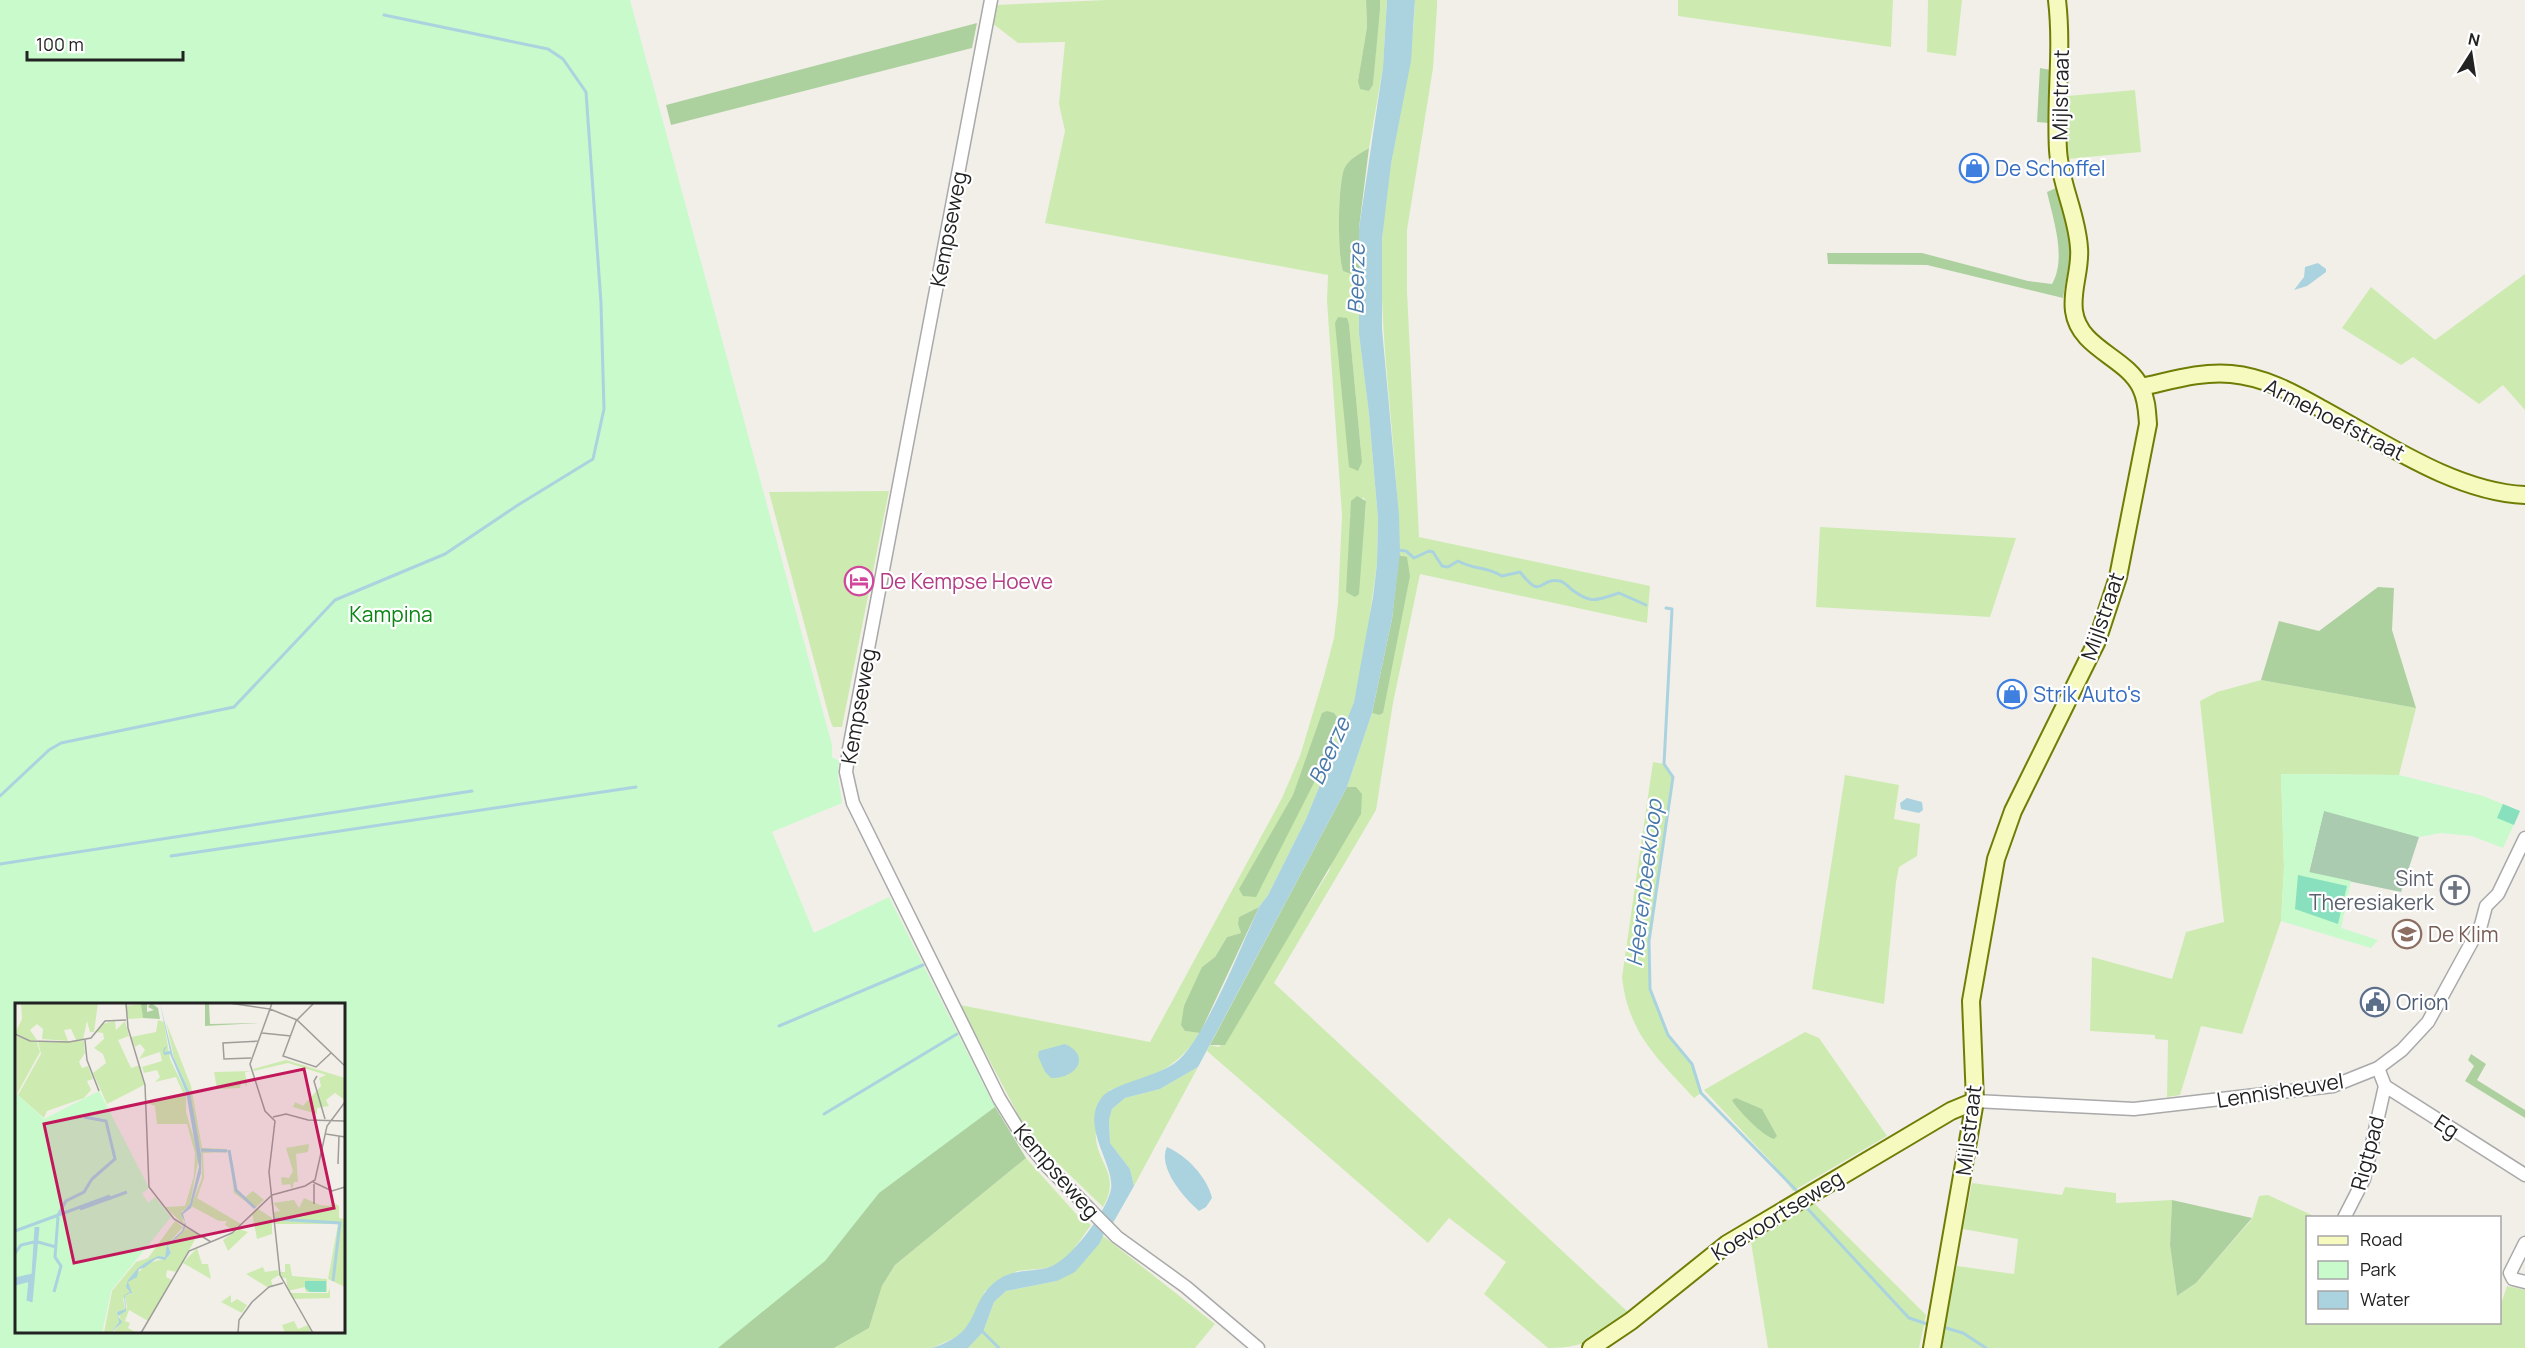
<svg xmlns="http://www.w3.org/2000/svg" width="2525" height="1348" viewBox="0 0 2525 1348" font-family="Manrope,sans-serif">
  <style>
    .grass { fill: #cdebb0; fill-rule: evenodd }
    .forest { fill: #add19e }
    .cemetery { fill: #aacbaf }
    .park { fill: #c8facc; fill-rule: evenodd }
    .pitch { fill: #88e0be }
    .water { fill: #aad3df }
    .lines { fill: none; stroke-linecap: round; stroke-linejoin: round }
    .stream { stroke: #aad3df; stroke-width: 3 }
    .street-casing { stroke: #a9a9a9; stroke-width: 15 }
    .secondary-casing { stroke: #707d05; stroke-width: 20 }
    .street { stroke: #fff; stroke-width: 12 }
    .secondary { stroke: #f7fabf; stroke-width: 16 }
    .labels { text-anchor: middle; dominant-baseline: central; stroke-width: 4.5; stroke-linejoin: round; paint-order: stroke }
    .street-label { font-size: 21px; fill: #222; stroke: #fff }
    .shop-label { font-size: 21px; fill: #366cbe; stroke: #fff; text-anchor: start }
    .hotel-label { font-size: 21px; fill: #b23c85; stroke: #fff; text-anchor: start }
    .park-label { font-size: 21px; fill: #0c8416; stroke: #fff }
    .worship-label { font-size: 21px; fill: #5b616d; stroke: #fff; text-anchor: end }
    .education-label { font-size: 21px; fill: #785e54; stroke: #fff; text-anchor: start }
    .service-label { font-size: 21px; fill: #4e5e75; stroke: #fff; text-anchor: start }
    .water-label { font-size: 22px; font-style: italic; fill: #4a7aab; stroke: #fff }
    .inset-river { fill: none; stroke: #aad3df; stroke-width: 3 }
    .inset-road { fill: none; stroke: #9f9d99; stroke-width: 1.5 }
    .view { fill: #c2185b; fill-opacity: 0.15; stroke: #c2185b; stroke-width: 3 }
    .inset-edge { fill: none; stroke: #222; stroke-width: 3 }
  </style>
  <rect width="100%" height="100%" fill="#f2efe9"/>
  <g class="grass">
    <path d="M1106,0H1366L1367,27L1358,81L1369,91L1373,85L1380,0H1387L1383,67L1369,148C1361,153 1348,159 1344,169C1338,185 1337,254 1343,271L1359,277V334L1369,414L1378,519L1377,564L1364,656L1354,702L1306,819L1268,895L1259,907L1239,917L1241,933L1227,937L1215,957L1202,967L1185,1031L1200,1033C1175,1071 1152,1076 1110,1090C1106,1102 1097,1117 1096,1130C1093,1162 1123,1172 1103,1207L1047,1153L1021,1120L960,1005L1150,1042L1282,798L1300,756L1324,676L1334,638L1338,603L1342,515L1327,301L1328,275L1045,223L1065,131L1059,104L1065,42L1018,43L992,23L995,5ZM1344,318L1349,324L1362,462ZM1363,497L1366,501L1365,517L1350,527V515ZM1337,717L1321,769L1293,822V795Z"/>
    <path d="M1415,0H1437V7L1433,68L1407,230V291L1419,537L1650,586L1647,623L1420,574L1393,703L1376,810L1274,983L1628,1312C1596,1336 1590,1348 1548,1348L1484,1294L1506,1262L1449,1218L1428,1243L1207,1051L1210,1045L1219,1047L1329,871L1356,787H1347L1372,713L1379,715L1403,555H1399C1399,450 1378,347 1382,242C1385,161 1413,82 1415,0Z"/>
    <polygon points="1678,0 1893,0 1891,47 1678,16"/>
    <polygon points="1928,0 1962,0 1956,56 1927,52"/>
    <polygon points="2135,90 2141,152 2067,159 2068,96"/>
    <polygon points="2525,274 2525,410 2503,385 2479,404 2413,357 2401,365 2342,328 2371,287 2435,340"/>
    <polygon points="889,491 842,727 833,727 830,720 769,492"/>
    <polygon points="1820,527 2016,538 1990,617 1816,607"/>
    <polygon points="2261,680 2416,708 2399,775 2281,774 2284,867 2281,921 2242,1034 2201,1026 2180,1095 2167,1097 2168,1040 2155,1039 2155,1035 2090,1031 2092,957 2172,979 2186,932 2224,922 2200,701 2217,692"/>
    <path d="M1653,762L1664,764L1673,777L1649,941L1650,989L1668,1035L1692,1064L1701,1093L1694,1098C1658,1059 1628,1033 1622,977Z"/>
    <polygon points="1845,775 1899,785 1894,819 1920,824 1917,856 1899,867 1896,882 1884,1004 1812,989"/>
    <path d="M1805,1032L1819,1038L1887,1136L1793,1191L1773,1164L1704,1090ZM1736,1098L1743,1103L1771,1139L1737,1108Z"/>
    <polygon points="1198,1067 1134,1186 1130,1169 1110,1143 1109,1120 1112,1109 1125,1098 1160,1089"/>
    <polygon points="1026,1158 1078,1216 1091,1225 1066,1260 1048,1268 1017,1271 985,1291 972,1321 959,1336 932,1348 834,1348 869,1328 882,1286 895,1265"/>
    <polygon points="1972,1183 2062,1195 2065,1187 2116,1193 2116,1203 2172,1200 2170,1245 2177,1296 2196,1283 2252,1219 2259,1196 2268,1195 2316,1217 2308,1218 2308,1322 2500,1322 2500,1307 2507,1286 2525,1290 2525,1348 1939,1348 1957,1266 2014,1274 2018,1239 1963,1229"/>
    <polygon points="1810,1199 1926,1315 1919,1348 1768,1348 1750,1236"/>
    <polygon points="1102,1235 1215,1324 1195,1348 968,1348 983,1332 994,1302 1006,1291 1057,1281 1100,1243"/>
  </g>
  <g class="forest">
    <polygon points="1366,0 1380,0 1380,9 1373,85 1369,91 1360,89 1358,81 1367,27"/>
    <polygon points="977,23 972,48 671,125 666,105"/>
    <polygon points="2040,68 2051,70 2049,123 2037,122"/>
    <path d="M1369,148L1359,228V277L1343,271C1337,254 1338,186 1344,169C1348,159 1361,153 1369,148Z"/>
    <path d="M2056,188L2072,247L2063,298L1927,265L1828,264L1827,253H1922L2028,281L2052,284C2067,258 2053,219 2047,192Z"/>
    <polygon points="1338,317 1347,318 1349,324 1362,462 1358,471 1349,467 1335,323"/>
    <polygon points="1357,496 1366,501 1359,594 1355,597 1346,592 1351,501"/>
    <polygon points="1399,555 1407,557 1410,576 1383,713 1379,715 1372,713 1392,619"/>
    <polygon points="2378,587 2394,588 2392,630 2416,708 2261,680 2279,621 2319,631"/>
    <polygon points="1327,711 1334,713 1337,717 1321,769 1256,897 1243,896 1239,889 1293,795 1322,713"/>
    <polygon points="1347,787 1356,787 1362,794 1361,814 1225,1045 1210,1045"/>
    <polygon points="1259,907 1200,1033 1185,1031 1181,1025 1184,1006 1202,967 1215,957 1227,937 1241,933 1238,924 1239,917"/>
    <polygon points="2471,1054 2486,1064 2477,1080 2525,1110 2525,1118 2465,1081 2474,1066 2468,1060"/>
    <polygon points="988,1095 1026,1158 895,1265 882,1286 869,1328 834,1348 618,1348"/>
    <path d="M1736,1098L1762,1109L1777,1136L1774,1139C1764,1137 1737,1110 1732,1100Z"/>
    <polygon points="2172,1200 2252,1218 2196,1283 2177,1296 2170,1245"/>
  </g>
  <polygon class="cemetery" points="2324,810 2419,837 2401,892 2309,873"/>
  <g class="park">
    <path d="M0,0H630L832,745V757L839,761L838,777L842,803L772,832L814,933L889,897L995,1107L879,1193L825,1261L718,1348H0ZM16,1004H344V1332H16Z"/>
    <polygon points="2281,774 2399,775 2483,796 2520,811 2503,848 2472,836 2441,833 2419,837 2324,811 2309,872 2351,881 2341,928 2378,940 2371,948 2281,921 2284,867"/>
  </g>
  <g class="pitch">
    <polygon points="2503,804 2520,811 2514,825 2497,818"/>
    <polygon points="2298,875 2347,886 2338,924 2295,909"/>
  </g>
  <g class="water">
    <path d="M1387,0H1415L1411,61L1391,164L1382,239V329L1399,515L1400,552L1392,619L1372,713L1347,787L1198,1067L1160,1089L1125,1098L1112,1109L1109,1120L1110,1143L1130,1169L1134,1186L1113,1223H1108L1100,1243L1075,1272L1057,1281L1006,1291L994,1302L983,1332L968,1348H932C983,1332 966,1306 995,1282C1011,1269 1029,1272 1047,1268C1070,1262 1107,1211 1111,1189C1115,1164 1079,1126 1102,1097C1112,1084 1155,1077 1175,1063C1204,1042 1242,944 1259,907L1268,895L1306,819L1354,702L1373,597L1377,564L1378,519L1369,414L1359,334V228L1383,67Z"/>
    <polygon points="2318,263 2326,269 2326,272 2307,286 2294,290 2304,277 2305,267"/>
    <polygon points="1907,798 1922,802 1923,810 1919,813 1901,809 1900,803"/>
    <path d="M1065,1044C1092,1056 1076,1079 1051,1078L1045,1072L1038,1056L1039,1051Z"/>
    <path d="M1167,1147C1186,1155 1207,1177 1212,1198L1206,1207L1199,1211C1184,1198 1157,1167 1167,1147Z"/>
  </g>
  <g class="lines">
    <g class="stream">
      <path d="M1397,550L1406,551L1414,558L1429,551L1433,552L1442,566L1448,567L1458,561C1474,570 1486,566 1502,576L1520,572C1544,602 1537,577 1560,581C1564,582 1568,586 1571,589C1592,605 1596,600 1619,593L1646,605"/>
      <polyline points="1666,608 1672,609 1664,764 1673,777 1649,941 1650,989 1668,1035 1692,1064 1701,1093 1796,1190"/>
      <polyline points="0,796 49,750 61,743 234,707 335,600 445,554 518,505 593,459 604,409 601,303 586,92 563,59 548,49 384,15"/>
      <polyline points="171,856 636,787"/>
      <polyline points="0,864 472,791"/>
      <polyline points="779,1026 923,965"/>
      <polyline points="824,1114 957,1034"/>
      <polyline points="1806,1207 1909,1318 1927,1324"/>
      <polyline points="1946,1328 1963,1333 1986,1348"/>
      <polyline points="981,1330 999,1348"/>
    </g>
    <g class="street-casing">
      <g id="street">
        <polyline points="991,0 849,749 846,772 853,803 999,1098 1023,1137 1047,1166 1117,1237 1186,1287 1258,1348"/>
        <polyline points="2378,1068 2385,1086 2525,1175"/>
        <polyline points="1975,1101 2134,1109 2333,1086 2378,1068 2402,1050 2428,1022 2481,925 2486,906 2498,894 2525,838"/>
        <polyline points="2344,1218 2364,1179 2385,1086"/>
        <polyline points="2525,1243 2510,1273 2513,1279 2525,1282"/>
      </g>
    </g>
    <g class="secondary-casing">
      <g id="secondary">
        <path d="M2141,387C2170,381 2201,371 2231,374C2264,377 2292,392 2320,408C2382,441 2454,492 2525,495"/>
        <polyline points="1591,1348 1631,1321 1727,1244 1951,1111 1975,1101"/>
        <path d="M1932,1348L1975,1101L1971,1001L1996,859L2013,811L2097,641L2118,577L2148,424C2147,412 2147,400 2141,388C2127,357 2079,349 2074,311C2071,290 2081,269 2079,248C2077,214 2060,184 2058,150C2055,99 2063,51 2057,0"/>
      </g>
    </g>
    <use href="#street" class="street"/>
    <use href="#secondary" class="secondary"/>
  </g>
  <defs>
    <g id="shop-ring" transform="scale(1.5)"><circle r="9.5" fill="#fff" stroke="#3f7fe0" stroke-width="1.5"/><path d="M-5-2.5h2.3a2.7 3.5 0 0 1 5.4 0H5L5.5 6h-11ZM-1.5-2.5h3a1.5 2.3 0 0 0-3 0Z" fill="#3f7fe0"/></g>
    <g id="hotel-ring" transform="scale(1.5)"><circle r="9.5" fill="#fff" stroke="#d1479c" stroke-width="1.5"/><path d="M-6-4.5h1.5V1H6V5H4.5V3h-9V5H-6ZM-4 0a1.8 1.8 0 1 1 3.6 0ZM.5 0V-2.5h3Q6-2.5 6 0Z" fill="#d1479c"/></g>
    <g id="church-ring" transform="scale(1.5)"><circle r="9.5" fill="#fff" stroke="#6b7280" stroke-width="1.5"/><path d="M-1.2-6h2.4v3.5h3.3v2.4h-3.3V6h-2.4V-.1h-3.3v-2.4h3.3Z" fill="#6b7280"/></g>
    <g id="school-ring" transform="scale(1.5)"><circle r="9.5" fill="#fff" stroke="#8d6e63" stroke-width="1.5"/><path d="M0-5L7-2L0 1L-7-2ZM-4 1L0 2.5L4 1V4Q0 6-4 4Z" fill="#8d6e63"/></g>
    <g id="civic-ring" transform="scale(1.5)"><circle r="9.5" fill="#fff" stroke="#5c6f8a" stroke-width="1.5"/><path d="M-.6-6.5H3V-4.5H.6V-3L4-1V1h2V6H-6V1h2V-1L-.6-3ZM-1.2 2.5V6h2.4V2.5Z" fill="#5c6f8a"/></g>
  </defs>
  <g fill-rule="evenodd">
    <use href="#shop-ring" x="1974" y="168"/>
    <use href="#hotel-ring" x="859" y="581"/>
    <use href="#shop-ring" x="2012" y="694"/>
    <use href="#church-ring" x="2455" y="890"/>
    <use href="#school-ring" x="2407" y="934"/>
    <use href="#civic-ring" x="2375" y="1002"/>
  </g>
  <g class="labels">
    <g class="street-label">
      <text transform="translate(2060 95) rotate(-89)">Mijlstraat</text>
      <text transform="translate(948 229) rotate(-79)">Kempseweg</text>
      <text transform="translate(2335 419) rotate(27)">Armehoefstraat</text>
      <text transform="translate(2102 616) rotate(-71)">Mijlstraat</text>
      <text transform="translate(858 706) rotate(-80)">Kempseweg</text>
      <text transform="translate(2280 1090) rotate(-9)">Lennisheuvel</text>
      <text transform="translate(2447 1126) rotate(33)">Eg</text>
      <text transform="translate(1968 1130) rotate(-83)">Mijlstraat</text>
      <text transform="translate(2367 1153) rotate(-75)">Rigtpad</text>
      <text transform="translate(1057 1171) rotate(49)">Kempseweg</text>
      <text transform="translate(1777 1215) rotate(-32)">Koevoortseweg</text>
    </g>
    <g class="shop-label">
      <text x="1995" y="168">De Schoffel</text>
      <text x="2033" y="694">Strik Auto's</text>
    </g>
    <g class="hotel-label">
      <text x="880" y="581">De Kempse Hoeve</text>
    </g>
    <g class="park-label">
      <text x="391" y="614">Kampina</text>
    </g>
    <g class="worship-label">
      <text x="2434" y="878">Sint<tspan x="2434" dy="24">Theresiakerk</tspan></text>
    </g>
    <g class="education-label">
      <text x="2428" y="934">De Klim</text>
    </g>
    <g class="service-label">
      <text x="2396" y="1002">Orion</text>
    </g>
    <g class="water-label">
      <text transform="translate(1356 279) rotate(-89)">Beerze</text>
      <text transform="translate(1329 751) rotate(-66)">Beerze</text>
      <text transform="translate(1644 883) rotate(-83)">Heerenbeekloop</text>
    </g>
  </g>
  <g transform="translate(15 1003)">
    <rect width="330" height="330" fill="#f2efe9"/>
    <path d="M6,0H83L79,29H75L72,18L68,36L61,37L56,26L49,27L53,38L27,36L28,26L22,21L15,27L22,37L17,38L0,30L7,16ZM127,1L128,15L113,16L111,3ZM143,17L149,19L155,56L171,89V109L184,153L175,201L167,209L169,222L150,204L170,203L179,173L180,150L172,121H142L140,103L132,100L168,90L161,74L140,79L145,74L142,67L129,70L127,64L147,58L145,49L124,56L130,47L125,41L120,44L116,34L141,29ZM100,18L101,27L110,18L114,33L103,37L116,65L125,62L129,82L92,101L78,70L91,60L88,51L79,45L89,36L88,30L81,29L87,21ZM151,19L176,83L187,145L212,146L213,149L188,150L189,175L182,195L226,221L219,227L210,222L212,218H204L176,203L187,175L186,148L178,122L175,90L159,55ZM2,33L22,39L25,49L2,91ZM23,38H69L70,50L64,59L67,65L73,63L78,76L72,78L76,87L69,95L32,108L29,115L3,92L26,51ZM271,57L330,75V97L320,90L311,97L314,103L302,105V111L278,104L280,99L288,103L306,83L304,75L311,72L273,60L239,68L238,66ZM237,68L230,69L232,84L227,77L225,85L202,86L199,69ZM294,141L293,149L281,151L283,179H279L277,187L275,181L267,182L266,174L274,175L278,168L271,145ZM216,164L221,187L228,196L238,188L249,197L240,205L219,190ZM289,195L305,202L315,203L318,199L324,203V215L330,216V284L313,276L323,221H259V209L265,208L258,200L279,197L284,205ZM242,205L257,215V231L242,236L237,210ZM160,218L168,224L152,242L154,249L148,255L133,258L113,277L115,289L108,296L110,306L102,309L104,319L96,330H89L97,288L121,259L133,255ZM170,225L183,231L162,269L152,267L151,274L157,277L133,318L114,307L110,318L115,320L113,325L122,330H98L106,319L104,311L112,305L110,292L116,291L113,279L133,260L152,255L156,250L153,243ZM224,226L233,229L213,248L208,237ZM182,245L187,261H193L196,276L168,260ZM270,261H275L277,273L312,276V289H291L290,284L273,288L271,275H266L265,269H270ZM248,264L250,269L263,267L264,272L256,277L258,283L252,284L231,271ZM315,285V295L278,296L274,290H313ZM216,292V300L222,296L232,302L227,310L206,299ZM279,318L283,326L293,322L297,330H270L267,322Z" fill="#cdebb0"/>
    <path d="M117,0H132V9L139,7L133,4L136,0L143,5L145,16L128,15L126,1ZM190,0H194L195,21L244,20L190,23Z" fill="#add19e"/>
    <path d="M84,88L132,181L133,186L127,190L133,200L140,194L156,214L96,288L87,330H0V89L29,116Z" fill="#c8facc"/>
    <path d="M290,278H311V289H295L290,285Z" fill="#88e0be"/>
    <path d="M145,0L158,53L175,90L186,151V170L176,205L168,211L171,222L168,229L153,243L156,250L150,257L142,255L129,265L124,266L122,274L113,279L117,290L110,292L111,308L103,313L107,319L96,330L104,319L102,309L110,306L109,292L115,289L111,284L113,277L123,265L133,258L143,253L150,254L152,242L167,228L170,219L166,211L175,201L184,164L171,89L155,51L149,52L148,48L149,45L152,43L149,49L155,48Z" fill="#aad3df"/>
    <path class="inset-river" d="M186,147L212,148M214,147L221,187L240,205M65,206L112,189M43,212L51,198L69,189L77,176L100,156L91,118L69,114M259,216L325,220L318,278M0,228L95,193M23,239L41,244M0,250L6,242L19,239M0,276L18,272L21,224M0,279L17,275L15,298M0,281L15,277L13,298M39,289L46,263L40,254L43,214M16,299L23,224"/>
    <path class="inset-road" d="M111,0L113,25L130,82L134,184L159,216L196,239M214,0L255,6L235,61L250,108L260,118L254,169L265,272L298,330M257,0L255,6L282,17L330,63M299,0L281,18L268,53L301,64L316,50M247,30L276,33M0,31L15,38L54,39L76,35L90,18L111,17M70,37L72,57L84,88M236,55L209,56L208,40L244,38M302,73L299,78L310,116M258,114L271,111L293,117L330,118M311,131L330,134M323,161L324,133M298,179L317,188L330,184M299,181V201M257,192L290,183L300,177L312,123L330,99M126,330L174,248L217,230L257,192M223,330L224,317L237,299L254,284L268,280"/>
    <path class="view" d="M289,66L319,205L59,260L29,121Z"/>
    <rect width="330" height="330" class="inset-edge"/>
  </g>
  <rect x="2306" y="1216" width="195" height="108" fill="#ffffff" stroke="#a7a7a7" stroke-width="1.5"/>
  <rect x="2318" y="1236" width="30" height="9" fill="#f7fabf" stroke="#a7a7a7" stroke-width="1.5"/>
  <text x="2360" y="1246" font-size="18" fill="#222222">Road</text>
  <rect x="2318" y="1261" width="30" height="18" fill="#c8facc" stroke="#a7a7a7" stroke-width="1.5"/>
  <text x="2360" y="1276" font-size="18" fill="#222222">Park</text>
  <rect x="2318" y="1291" width="30" height="18" fill="#aad3df" stroke="#a7a7a7" stroke-width="1.5"/>
  <text x="2360" y="1306" font-size="18" fill="#222222">Water</text>
  <g transform="translate(2471 54) rotate(12)" stroke="#ffffff" stroke-width="4.5" paint-order="stroke">
  <path d="M0-4.5L10 22L0 15L-10 22Z" fill="#222222"/>
  <text y="-9" font-size="16" font-weight="bold" text-anchor="middle" fill="#222222">N</text>
  </g>
  <path d="M27 51v9h156v-9" fill="none" stroke="#222222" stroke-width="3"/>
  <text x="36" y="51" font-size="18" fill="#222222" stroke="#ffffff" stroke-width="4.5" paint-order="stroke">100 m</text>
</svg>
